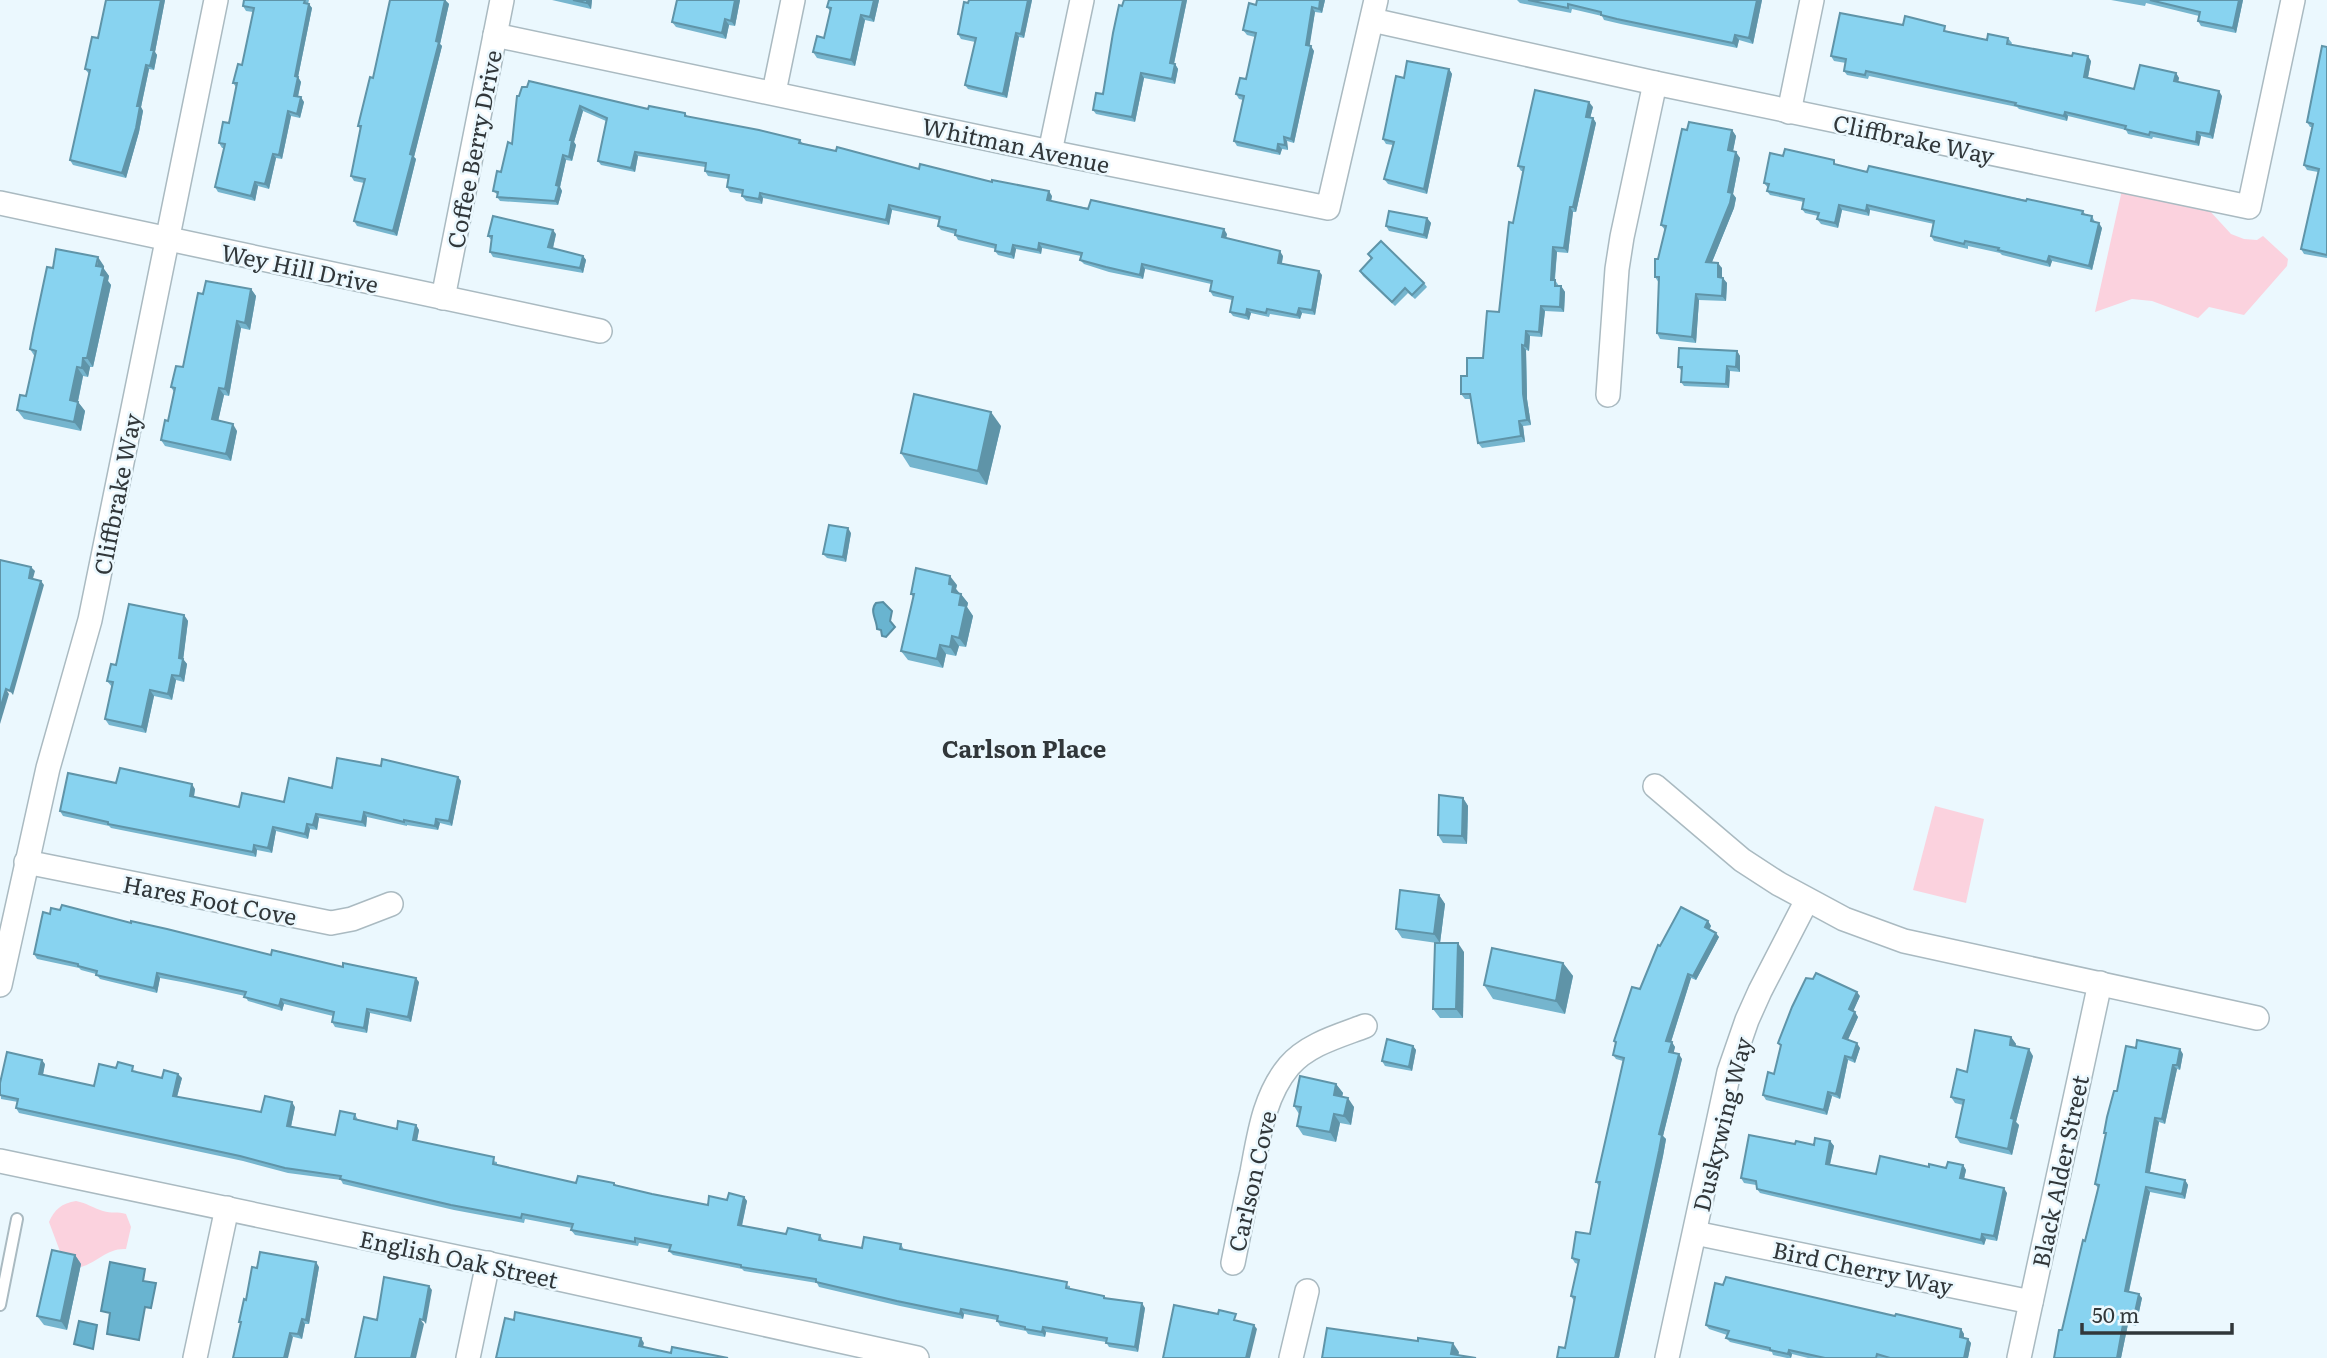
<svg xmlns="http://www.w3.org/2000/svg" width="2327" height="1358" viewBox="0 0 2327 1358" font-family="Literata,serif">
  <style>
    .green { fill: #fbd2de }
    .water { fill: #69b4d0; stroke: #588ea3; stroke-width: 2 }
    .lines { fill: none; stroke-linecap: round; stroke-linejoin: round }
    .service-casing { stroke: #aabac1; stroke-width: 14 }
    .minor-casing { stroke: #aabac1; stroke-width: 26 }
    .service { stroke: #fff; stroke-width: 10 }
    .minor { stroke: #fff; stroke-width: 23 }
    .wall { fill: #75b5ce }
    .shaded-wall { fill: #5f94a8 }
    .building { fill: #88d3f0; stroke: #5f94a8; stroke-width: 2 }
    .labels { text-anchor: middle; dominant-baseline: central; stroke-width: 5; stroke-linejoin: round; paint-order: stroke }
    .street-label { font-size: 23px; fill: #31373a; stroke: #ebf8fe }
    .neighbourhood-label { font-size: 24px; font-weight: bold; fill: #31373a; stroke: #ebf8fe }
  </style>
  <rect width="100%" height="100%" fill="#ebf8fe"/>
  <g class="green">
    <polygon points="2122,190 2208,209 2231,234 2244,239 2257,240 2263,236 2288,259 2287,266 2244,315 2209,307 2198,318 2152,301 2132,299 2095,312"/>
    <polygon points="1935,806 1984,819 1966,903 1913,890"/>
    <path d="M76,1201C87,1203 93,1208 103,1211C111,1214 118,1211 126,1214L131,1227L126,1249C107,1248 98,1262 81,1267L61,1254L49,1222C54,1210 62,1203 76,1201Z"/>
  </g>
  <g class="water">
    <path d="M883,602L892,611L890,621L895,627L886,637L882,636L881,630L877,629C877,620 869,611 876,603Z"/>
    <polygon points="110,1262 145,1269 143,1281 156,1283 151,1308 145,1307 139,1340 107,1334 110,1313 101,1311"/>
    <polygon points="79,1321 97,1325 93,1349 74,1344"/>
  </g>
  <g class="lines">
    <g class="service-casing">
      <polyline id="service" points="0,1305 17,1219"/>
    </g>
    <g class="minor-casing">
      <g id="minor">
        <polyline points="1372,20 1655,83 2249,207 2293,0"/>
        <polyline points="495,35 1050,152 1328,208 1376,0"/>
        <polyline points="774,92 793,0"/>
        <polyline points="1789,112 1812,0"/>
        <polyline points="1050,152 1082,0"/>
        <polyline points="0,203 600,331"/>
        <polyline points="443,298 502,0"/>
        <polyline points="1608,395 1617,269 1622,237 1655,83"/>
        <polyline points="1655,786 1742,860 1779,884 1844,919 1904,941 2257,1018"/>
        <polyline points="26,862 331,923 352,919 391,904"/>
        <polyline points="0,985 48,768 90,620 216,0"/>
        <polyline points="0,1161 518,1270 917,1358"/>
        <polyline points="1695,1233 2031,1302"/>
        <path d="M1233,1263C1239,1233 1245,1203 1252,1172C1259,1135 1264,1096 1289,1066C1308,1044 1339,1036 1365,1026"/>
        <polyline points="195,1358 227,1208"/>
        <polyline points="468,1358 488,1263"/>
        <polyline points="1291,1358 1307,1291"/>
        <polyline points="1667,1358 1729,1072 1747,1020 1760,991 1807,900"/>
        <polyline points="2019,1358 2100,983"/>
      </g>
    </g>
    <use href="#service" class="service"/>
    <use href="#minor" class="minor"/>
  </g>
  <g class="wall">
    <polygon points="106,0 165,0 155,52 157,55 154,70 149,69 141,107 143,111 139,132 126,178 73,165 70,160 89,74 85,69 98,38"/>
    <polygon points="244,0 309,0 308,4 312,8 298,77 301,82 298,97 304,102 300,118 291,116 282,159 276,158 269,189 258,186 255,201 218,192 215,187 224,148 222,148 219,143 229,123 236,87 233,83 242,65 253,12 246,11 243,6"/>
    <polygon points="445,0 449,4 440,44 442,46 414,157 416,159 397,236 357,226 354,221 364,183 354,181 351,176 360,129 358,126 373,78"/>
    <polygon points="552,0 592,0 591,9"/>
    <polygon points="740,0 735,26 729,25 726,39 676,27 672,22"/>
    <polygon points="879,0 874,22 865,20 855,66 817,58 813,52 824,38 830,11 827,7"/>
    <polygon points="1032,0 1024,38 1019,37 1007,98 968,89 965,85 975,42 961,39 958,34 968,3"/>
    <polygon points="1124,0 1187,0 1174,64 1175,64 1178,69 1175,84 1144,78 1135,122 1096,114 1093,110 1103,94"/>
    <polygon points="1325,0 1322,13 1315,12 1309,46 1314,51 1294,143 1287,141 1288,150 1282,149 1280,155 1237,146 1234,141 1243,100 1239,99 1236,94 1246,79 1255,37 1247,35 1243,30 1256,5"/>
    <polygon points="1517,0 1762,0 1753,44 1739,40 1737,48 1621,24 1604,20 1602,16 1572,9 1571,13 1520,3"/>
    <polygon points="2111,0 2243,0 2236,33 2201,26 2198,21 2199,16 2146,3 2145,6"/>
    <polygon points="1903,25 1948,31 1948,32 1987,40 2008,38 2012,43 2011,45 2091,61 2088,78 2134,89 2176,73 2179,78 2178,82 2222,96 2213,139 2201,136 2199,146 2153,137 2152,139 2128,134 2126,130 2068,116 2067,121 2019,109 2017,107 1869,76 1868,79 1847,75 1844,71 1846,63 1834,61 1831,56"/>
    <polygon points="2327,47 2327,258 2304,254 2301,249 2318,172 2307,170 2304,165 2312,127 2310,127 2307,122"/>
    <polygon points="1449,69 1452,74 1427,194 1388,184 1384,179 1393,145 1386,144 1383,139 1404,78"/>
    <polygon points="517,96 685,113 688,117 800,140 803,144 919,169 992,182 1052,196 1051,201 1227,234 1226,238 1283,256 1282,263 1322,275 1315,315 1302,313 1300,319 1270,314 1269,317 1251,313 1249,320 1233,316 1230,312 1232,300 1213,296 1210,291 1211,284 1145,269 1143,279 1109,272 1084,264 1080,260 1081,256 1042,248 1041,254 1016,249 1014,259 998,255 995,251 996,249 958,240 955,234 941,230 938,226 939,220 892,210 889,225 763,198 762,204 746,201 742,196 743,194 730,192 727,187 728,179 708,176 705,171 705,167 638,156 635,172 601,165 598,161 606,121 583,111 574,142 576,145 572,161 566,160 560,187 562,191 558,205 500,201 497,197 498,195 493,191 512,144"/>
    <polygon points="1593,107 1590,118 1593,118 1596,123 1576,212 1573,212 1568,253 1557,252 1555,280 1559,286 1561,286 1565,292 1564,312 1545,311 1542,337 1530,336 1529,351 1526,350 1527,399 1531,425 1523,426 1525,442 1482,448 1478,443 1471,399 1465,399 1461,394 1467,376 1483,358 1499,312 1513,223 1523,171 1521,171 1518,166"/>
    <polygon points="1687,130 1732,130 1736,136 1733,151 1740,158 1733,194 1736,198 1734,208 1712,262 1722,268 1722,278 1727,283 1726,301 1699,300 1696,343 1660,339 1657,333 1659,283 1655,277 1665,230 1661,225"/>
    <polygon points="1783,156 1838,165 1867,172 1986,192 2083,211 2085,214 2092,216 2095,222 2102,228 2092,270 2052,261 2050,267 2002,255 2000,253 1968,246 1968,249 1934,241 1931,236 1934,224 1870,210 1869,216 1842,210 1838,228 1821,224 1817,219 1818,216 1805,213 1802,209 1804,202 1770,195 1767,191 1768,188 1764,183"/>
    <polygon points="1427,218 1431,223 1427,239 1389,231 1386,226"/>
    <polygon points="556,234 553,248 583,256 586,260 583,273 493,257 490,252 492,241 488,236"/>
    <polygon points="1368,254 1424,283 1427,287 1415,299 1408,293 1395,306 1363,276 1360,271 1371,259"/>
    <polygon points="104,266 104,269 109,276 108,281 111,285 93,367 90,367 88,377 83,376 78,402 85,411 81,431 24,419 17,410 26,396 35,357 30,349"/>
    <polygon points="251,289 256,296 250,330 241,328 229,396 224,395 218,421 237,431 231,461 165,446 161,440 168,421 174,392 171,387 183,367 203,294"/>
    <polygon points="1737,351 1740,356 1740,372 1730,371 1729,388 1684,386 1681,382 1682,371 1678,367"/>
    <polygon points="1001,426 987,485 910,467 901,453"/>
    <polygon points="851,533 846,562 827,558 823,554"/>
    <polygon points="957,585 956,589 968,603 967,607 973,616 966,647 959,646 956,656 946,654 943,668 908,660 901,651 913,597 911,594"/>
    <polygon points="184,615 188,621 183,659 187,664 184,682 176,680 172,700 154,696 146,733 109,725 105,719 112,687 107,681 116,665"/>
    <polygon points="381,766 458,777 461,781 452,826 440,823 438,830 407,825 407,826 367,817 366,827 319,818 317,830 310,829 308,839 276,831 272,853 257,850 256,857 111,828 109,826 63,816 60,811 116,783 195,789 194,797 239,807 284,802 332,788"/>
    <polygon points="1463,798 1468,806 1467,844 1443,843 1438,835"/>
    <polygon points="1439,895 1445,904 1440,943 1464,952 1463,1018 1440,1018 1433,1009 1437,943 1402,938 1396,929"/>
    <polygon points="50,914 131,923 271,955 343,967 419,982 411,1022 370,1013 367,1033 335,1027 332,1022 333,1016 284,1004 282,1011 248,1001 245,996 187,983 160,978 157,993 100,979 96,974 81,970 79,968 37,959 34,954"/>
    <polygon points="1708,921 1711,926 1709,930 1719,937 1696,980 1691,978 1671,1042 1675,1047 1673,1053 1682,1059 1663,1136 1666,1139 1663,1156 1619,1358 1557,1358 1565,1348 1574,1301 1571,1296 1578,1264 1575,1263 1572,1258 1590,1234 1599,1186 1596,1182 1623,1061 1616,1059 1613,1055 1616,1044 1614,1041 1660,946"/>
    <polygon points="1563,963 1573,976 1565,1014 1493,999 1484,985"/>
    <polygon points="1860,996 1853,1011 1858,1017 1848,1039 1860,1048 1855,1063 1848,1060 1840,1099 1832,1096 1827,1115 1766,1100 1763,1095 1774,1074 1781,1047 1778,1043"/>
    <polygon points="2011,1037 2016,1044 2015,1047 2033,1056 2016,1122 2019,1125 2012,1155 1960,1143 1956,1137 1963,1105 1955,1103 1951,1097 1967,1072"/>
    <polygon points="1413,1046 1416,1050 1412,1071 1385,1066 1382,1061"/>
    <polygon points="2136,1048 2183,1054 2180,1070 2177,1069 2165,1124 2159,1122 2150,1172 2185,1180 2188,1185 2185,1199 2150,1192 2129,1292 2142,1298 2136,1326 2128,1324 2121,1358 2054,1358 2062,1330 2098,1188 2095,1184 2106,1135 2104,1133 2117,1091"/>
    <polygon points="45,1064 43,1075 94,1086 116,1068 137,1071 136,1072 162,1078 182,1078 177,1097 261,1112 295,1107 291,1127 335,1135 355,1114 358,1120 397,1129 416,1125 419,1130 417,1141 497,1162 497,1165 576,1183 614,1183 616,1185 652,1194 708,1205 744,1197 747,1201 742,1226 786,1234 820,1235 823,1240 862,1248 901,1244 904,1250 1070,1286 1070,1289 1104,1296 1106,1298 1145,1308 1138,1352 1109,1347 1106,1342 1046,1332 1045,1337 1028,1334 1026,1331 1000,1326 997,1320 964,1314 963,1319 900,1306 819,1287 817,1283 744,1271 742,1269 673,1255 669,1251 670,1249 639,1243 638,1246 575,1235 571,1230 572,1228 525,1219 524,1223 454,1210 343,1184 341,1180 288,1173 243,1161 19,1113 16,1108 18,1102 1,1099 0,1083"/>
    <polygon points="1336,1084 1343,1093 1342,1097 1354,1107 1351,1125 1340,1123 1336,1142 1303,1135 1297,1126 1299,1114 1294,1106"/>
    <polygon points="1830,1141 1834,1146 1830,1165 1876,1174 1929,1167 1946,1168 1963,1165 1966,1170 1964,1179 2007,1193 1997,1241 1986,1239 1984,1245 1760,1193 1757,1189 1756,1185 1744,1183 1741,1178 1795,1144 1814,1145"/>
    <polygon points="75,1255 81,1264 67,1330 44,1325 37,1316"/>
    <polygon points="319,1267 309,1324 305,1324 302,1339 241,1324 239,1322 257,1268"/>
    <polygon points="1723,1285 1895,1316 1961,1329 1964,1334 1964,1338 1971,1343 1968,1358 1808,1358 1792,1354 1791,1358 1787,1358 1773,1355 1772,1352 1730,1342 1726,1338 1727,1335 1709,1329 1706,1325"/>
  </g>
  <g class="shaded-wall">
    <polygon points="161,0 165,0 155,52 157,55 154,70 150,66 151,50"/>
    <polygon points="445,0 449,4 440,44 442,46 414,157 416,159 397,236 393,231"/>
    <polygon points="587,0 592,0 591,9 587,3"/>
    <polygon points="735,0 740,0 735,26 731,21"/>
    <polygon points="874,0 879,0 874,22 870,17"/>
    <polygon points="1028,0 1032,0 1024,38 1021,34"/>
    <polygon points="1183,0 1187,0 1173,68 1170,63"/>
    <polygon points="1320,0 1325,0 1322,13 1319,9"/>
    <polygon points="1757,0 1762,0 1753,44 1749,38"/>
    <polygon points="2239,0 2243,0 2236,33 2233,28"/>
    <polygon points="309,4 312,8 298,77 301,82 297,100 294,96 295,76"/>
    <polygon points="1312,7 1315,12 1309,50 1306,45"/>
    <polygon points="861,15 865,20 855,66 851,60"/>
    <polygon points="725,19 729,25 726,39 722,33"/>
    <polygon points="1016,33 1019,37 1007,98 1003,94"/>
    <polygon points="1735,35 1739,40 1737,48 1733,43"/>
    <polygon points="1311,46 1314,51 1294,143 1291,139"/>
    <polygon points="2088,56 2091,61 2087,82 2084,77"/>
    <polygon points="1175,64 1178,69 1175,84 1172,79"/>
    <polygon points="146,65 149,69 141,107 143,111 139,132 126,178 122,173"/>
    <polygon points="1449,69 1452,74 1427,194 1424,189"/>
    <polygon points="1141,73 1144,78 1135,122 1132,117"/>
    <polygon points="2176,73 2179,78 2177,86 2174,81"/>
    <polygon points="2219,91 2222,96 2213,139 2210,134"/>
    <polygon points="301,97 304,102 300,118 297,114"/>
    <polygon points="1589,102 1593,107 1589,122 1586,117"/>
    <polygon points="580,106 583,111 574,142 576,145 572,161 569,157 570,140"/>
    <polygon points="288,111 291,116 282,159 279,155"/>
    <polygon points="2065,112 2068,116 2067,121 2064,116"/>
    <polygon points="1593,118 1596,123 1576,212 1573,207"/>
    <polygon points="1732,130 1736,136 1732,156 1728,150"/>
    <polygon points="2197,132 2201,136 2199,146 2196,142"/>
    <polygon points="1284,137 1287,141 1288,150 1285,145"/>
    <polygon points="1278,144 1282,149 1280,155 1277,151"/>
    <polygon points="635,152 638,156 635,172 631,168"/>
    <polygon points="1736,152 1740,158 1733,194 1736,198 1734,208 1710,267 1706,262 1728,192"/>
    <polygon points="273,154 276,158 269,189 265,184"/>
    <polygon points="563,155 566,160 560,187 562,191 558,205 555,201 556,185"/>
    <polygon points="255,182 258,186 255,201 251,196"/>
    <polygon points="1049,191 1052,196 1050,205 1047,200"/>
    <polygon points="760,193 763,198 762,204 759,199"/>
    <polygon points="889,205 892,210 889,225 886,220"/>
    <polygon points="1839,205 1842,210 1838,228 1835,223"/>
    <polygon points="1867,205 1870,210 1869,216 1866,211"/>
    <polygon points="1570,207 1573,212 1568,253 1564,248"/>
    <polygon points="1427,218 1431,223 1427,239 1424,235"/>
    <polygon points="2099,223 2102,228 2092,270 2089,266"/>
    <polygon points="1224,229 1227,234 1225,242 1222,237"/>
    <polygon points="553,230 556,234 552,252 548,247"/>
    <polygon points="1039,243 1042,248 1041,254 1038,250"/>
    <polygon points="1013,245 1016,249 1014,259 1011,254"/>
    <polygon points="1553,247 1557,252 1554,285 1551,280"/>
    <polygon points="1280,251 1283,256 1281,267 1278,263"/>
    <polygon points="583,256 586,260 583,273 580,268"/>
    <polygon points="2049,256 2052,261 2050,267 2047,262"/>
    <polygon points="98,257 104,266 104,269 109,276 108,281 111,285 93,367 87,358"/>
    <polygon points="1718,263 1722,268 1722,283 1718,277"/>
    <polygon points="1142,264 1145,269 1143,279 1140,275"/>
    <polygon points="1319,271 1322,275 1315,315 1312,310"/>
    <polygon points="1723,278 1727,283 1726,301 1722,296"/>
    <polygon points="1561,286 1565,292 1564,312 1560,307"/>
    <polygon points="251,289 256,296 250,330 245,323"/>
    <polygon points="1696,294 1699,300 1696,343 1692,337"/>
    <polygon points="1541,306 1545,311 1542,337 1539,332"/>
    <polygon points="1299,308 1302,313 1300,319 1297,315"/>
    <polygon points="1247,309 1251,313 1249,320 1246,315"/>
    <polygon points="237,321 241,328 229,396 225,389"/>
    <polygon points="1526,331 1530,336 1529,351 1525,346"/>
    <polygon points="1522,345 1526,350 1527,399 1531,425 1527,420 1523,394"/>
    <polygon points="1737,351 1740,356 1740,372 1736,367"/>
    <polygon points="83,358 90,367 88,377 82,368"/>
    <polygon points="1727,366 1730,371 1729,388 1726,384"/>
    <polygon points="77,367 83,376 76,410 70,400"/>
    <polygon points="219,388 224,395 217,426 212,419"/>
    <polygon points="78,402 85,411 81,431 74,422"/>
    <polygon points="991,412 1001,426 987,485 978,471"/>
    <polygon points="1519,421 1523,426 1525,442 1521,436"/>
    <polygon points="233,424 237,431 231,461 226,454"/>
    <polygon points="848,528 851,533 846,562 843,557"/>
    <polygon points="31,567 35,571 32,582 29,578"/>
    <polygon points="950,576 957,585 956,589 960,594 952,592 949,584"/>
    <polygon points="41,581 44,585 13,695 10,691"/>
    <polygon points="961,594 968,603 967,607 973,616 966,647 959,638 959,605"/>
    <polygon points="184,615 188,621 183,661 183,659 187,664 184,682 180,676 179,658"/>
    <polygon points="952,636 959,646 956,656 950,647"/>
    <polygon points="940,645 946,654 943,668 937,659"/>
    <polygon points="172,675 176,680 172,700 168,694"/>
    <polygon points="6,689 9,694 0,724 0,709"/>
    <polygon points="150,690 154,696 146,733 142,727"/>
    <polygon points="458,777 461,781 452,826 449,821"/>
    <polygon points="192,784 195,789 193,801 190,796"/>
    <polygon points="1463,798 1468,806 1467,844 1462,836"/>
    <polygon points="364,812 367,817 366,827 362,822"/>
    <polygon points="316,814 319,818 317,830 313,825"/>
    <polygon points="436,819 440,823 438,830 435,826"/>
    <polygon points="307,824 310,829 308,839 305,834"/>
    <polygon points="273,827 276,831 272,853 268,848"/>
    <polygon points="254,845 257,850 256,857 253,852"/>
    <polygon points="1439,895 1445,904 1440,943 1434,934"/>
    <polygon points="1708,921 1711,926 1708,932 1705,927"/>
    <polygon points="1716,933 1719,937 1696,980 1693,976"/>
    <polygon points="1458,943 1464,952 1463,1018 1456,1009"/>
    <polygon points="1563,963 1573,976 1565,1014 1556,1001"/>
    <polygon points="157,973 160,978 157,993 154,988"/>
    <polygon points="1688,974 1691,978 1670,1045 1666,1041"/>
    <polygon points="416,978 419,982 411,1022 408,1017"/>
    <polygon points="1857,992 1860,996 1852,1014 1849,1009"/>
    <polygon points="281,999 284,1004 282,1011 279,1006"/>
    <polygon points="367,1009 370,1013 367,1033 364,1028"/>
    <polygon points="1855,1012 1858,1017 1847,1042 1843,1038"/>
    <polygon points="2011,1037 2016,1044 2014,1052 2010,1045"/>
    <polygon points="1672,1042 1675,1047 1673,1056 1669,1052"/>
    <polygon points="1857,1043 1860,1048 1855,1063 1852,1058"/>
    <polygon points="1413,1046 1416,1050 1412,1071 1409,1067"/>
    <polygon points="2029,1049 2033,1056 2016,1122 2019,1125 2012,1155 2008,1149 2011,1118"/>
    <polygon points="2180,1049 2183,1054 2180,1070 2177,1065"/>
    <polygon points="1679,1054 1682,1059 1663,1136 1666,1139 1663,1156 1619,1358 1615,1358 1659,1134"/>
    <polygon points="1845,1056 1848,1060 1840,1099 1836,1094"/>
    <polygon points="42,1060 45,1064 42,1079 39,1074"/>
    <polygon points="2173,1065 2177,1069 2165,1124 2162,1119"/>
    <polygon points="178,1074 182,1078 176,1100 173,1096"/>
    <polygon points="1336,1084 1343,1093 1340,1104 1334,1095"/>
    <polygon points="1828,1092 1832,1096 1827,1115 1824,1110"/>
    <polygon points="1348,1098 1354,1107 1351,1125 1344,1116"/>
    <polygon points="292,1102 295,1107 290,1131 287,1126"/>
    <polygon points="1334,1114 1340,1123 1336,1142 1330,1132"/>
    <polygon points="2155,1118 2159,1122 2149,1176 2146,1172"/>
    <polygon points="416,1125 419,1130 416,1145 413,1140"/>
    <polygon points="1830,1141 1834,1146 1829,1168 1826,1164"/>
    <polygon points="1963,1165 1966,1170 1963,1183 1960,1178"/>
    <polygon points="2185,1180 2188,1185 2185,1199 2182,1194"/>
    <polygon points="2146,1187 2150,1192 2128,1295 2125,1291"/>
    <polygon points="2004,1188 2007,1193 1997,1241 1994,1236"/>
    <polygon points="744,1197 747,1201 741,1229 738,1225"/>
    <polygon points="1982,1234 1986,1239 1984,1245 1981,1240"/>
    <polygon points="75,1255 81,1264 67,1330 61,1321"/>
    <polygon points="316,1262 319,1267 309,1324 306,1320"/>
    <polygon points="429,1286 432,1290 426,1324 423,1320"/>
    <polygon points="2139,1294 2142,1298 2136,1326 2133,1321"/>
    <polygon points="1142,1303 1145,1308 1138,1352 1135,1347"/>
    <polygon points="961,1309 964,1314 963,1319 960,1314"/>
    <polygon points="302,1319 305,1324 302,1339 298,1334"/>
    <polygon points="420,1319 424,1324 416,1358 411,1358"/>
    <polygon points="2124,1319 2128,1324 2121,1358 2117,1358"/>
    <polygon points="1254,1325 1257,1329 1250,1358 1246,1358"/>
    <polygon points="1043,1327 1046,1332 1045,1337 1042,1332"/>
    <polygon points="1961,1329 1964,1334 1963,1342 1960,1337"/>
    <polygon points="290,1333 293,1337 288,1358 284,1358"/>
    <polygon points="641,1338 644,1343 642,1351 639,1346"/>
    <polygon points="1968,1339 1971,1343 1968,1358 1964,1358"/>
    <polygon points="1453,1343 1459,1352 1458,1358 1451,1354"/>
    <polygon points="1789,1350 1792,1354 1791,1358 1788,1354"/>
  </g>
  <g class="building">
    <polygon points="106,0 161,0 151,50 154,50 150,66 146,65 137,106 140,106 136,128 122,173 70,160 90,70 85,69 92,37 98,38"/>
    <polygon points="244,0 305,0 304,3 309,4 295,76 298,77 294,96 301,97 297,114 288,111 279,155 273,154 265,184 255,182 251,196 215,187 225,144 219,143 223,122 229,123 237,83 233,83 238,64 242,65 254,8 243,6"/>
    <polygon points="390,0 445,0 436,41 439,42 410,154 413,155 393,231 354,221 365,179 351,176 361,126 358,126 370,77 373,78"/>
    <polygon points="573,0 587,0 587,3"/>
    <polygon points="677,0 735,0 731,21 725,19 722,33 672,22"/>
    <polygon points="829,0 874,0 870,17 861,15 851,60 813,52 817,36 824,38 831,8 827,7"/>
    <polygon points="969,0 1028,0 1021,34 1016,33 1003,94 965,85 976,38 958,34 964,2 968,3"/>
    <polygon points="1124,0 1183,0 1170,63 1175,64 1172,79 1141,73 1132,117 1093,110 1096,93 1103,94 1113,33 1119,5 1122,6"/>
    <polygon points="1257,0 1320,0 1319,9 1312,7 1306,45 1311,46 1291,139 1284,137 1285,145 1278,144 1277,151 1234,141 1244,96 1236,94 1240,78 1246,79 1256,33 1243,30 1249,3 1256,5"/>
    <polygon points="1528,0 1757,0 1749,38 1735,35 1733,43 1617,19 1601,15 1601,12 1568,4 1568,8"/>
    <polygon points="2150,0 2239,0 2233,28 2198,21 2200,12"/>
    <polygon points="1840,13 1903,25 1905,16 1945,26 1944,31 1987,40 1988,34 2008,38 2007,44 2072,56 2073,53 2088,56 2084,77 2134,89 2140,65 2176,73 2174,81 2219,91 2210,134 2197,132 2196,142 2150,132 2149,135 2125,129 2126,126 2065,112 2064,116 2015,105 2016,103 1866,71 1865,75 1844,71 1846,59 1831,56"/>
    <polygon points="2322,46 2327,47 2327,255 2301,249 2319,169 2304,165 2313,124 2307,122"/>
    <polygon points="1407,61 1449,69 1424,189 1384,179 1394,142 1383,139 1396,76 1404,78"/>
    <polygon points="529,81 648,109 649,106 685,113 685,116 759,130 800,140 799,143 836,151 837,147 919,169 920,164 992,182 992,180 1049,191 1047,200 1088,209 1091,200 1224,229 1222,237 1280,251 1278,263 1319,271 1312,310 1299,308 1297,315 1267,309 1266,313 1247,309 1246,315 1230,312 1233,297 1210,291 1212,281 1142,264 1140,275 1106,267 1080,260 1082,253 1039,243 1038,250 1013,245 1011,254 995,251 996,245 955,235 956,230 938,226 940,217 889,205 886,220 760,193 759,199 742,196 743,190 727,187 729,175 705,171 706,163 635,152 631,168 598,161 607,118 580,106 570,140 572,140 569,157 563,155 556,185 559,186 555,201 497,197 498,192 493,191 497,171 501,172 508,142 512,144 517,96 519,96 522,87 527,87"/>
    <polygon points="1535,90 1589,102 1586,117 1593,118 1573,207 1570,207 1564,248 1553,247 1551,280 1555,280 1555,286 1561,286 1560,307 1541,306 1539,332 1526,331 1525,346 1522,345 1523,394 1527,420 1519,421 1521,436 1478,443 1470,394 1461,394 1461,376 1467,376 1467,358 1483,358 1487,311 1499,312 1509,222 1513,223 1524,167 1518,166"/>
    <polygon points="1689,122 1732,130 1728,150 1736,152 1728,192 1732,193 1730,203 1706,262 1718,263 1718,277 1723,278 1722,296 1696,294 1692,337 1657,333 1659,277 1655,277 1655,259 1658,259 1666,226 1661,225 1682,129 1687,130"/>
    <polygon points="1785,149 1834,160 1834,164 1867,172 1869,166 1986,192 2026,201 2027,199 2083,211 2082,214 2092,216 2091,221 2099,223 2089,266 2049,256 2047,262 1998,250 1999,248 1965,241 1964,244 1931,236 1934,221 1867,205 1866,211 1839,205 1835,223 1817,219 1819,213 1802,209 1804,199 1767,191 1769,184 1764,183 1770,153 1783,156"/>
    <polygon points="1389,211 1427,218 1424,235 1386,226"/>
    <polygon points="493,216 553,230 548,247 583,256 580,268 490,252 492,236 488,236"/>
    <polygon points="1381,241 1424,283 1412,295 1405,288 1392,302 1360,271 1372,258 1368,254"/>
    <polygon points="56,249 98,257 96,266 103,267 101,275 105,276 87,358 83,358 82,368 77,367 70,400 78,402 74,422 17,410 20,395 26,396 36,351 30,349 33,333 47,267 53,268"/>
    <polygon points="206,281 251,289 245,323 237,321 225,389 219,388 212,419 233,424 226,454 161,440 165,420 168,421 175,388 171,387 176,366 183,367 198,293 203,294"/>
    <polygon points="1679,348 1737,351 1736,367 1727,366 1726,384 1681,382 1682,367 1678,367"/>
    <polygon points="914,394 991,412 978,471 901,453"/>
    <polygon points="829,525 848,528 843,557 823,554"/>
    <polygon points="0,560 31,567 29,578 41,581 16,671 10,691 6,689 0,709"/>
    <polygon points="916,568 950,576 949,584 953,585 952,592 961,594 959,605 966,606 959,638 952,636 950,647 940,645 937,659 901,651 914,594 911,594"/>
    <polygon points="129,604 184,615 179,658 183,659 180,676 172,675 168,694 150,690 142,727 105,719 113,682 107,681 111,664 116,665"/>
    <polygon points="337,758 381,766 382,759 458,777 449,821 436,819 435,826 404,820 404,822 364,812 362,822 316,814 313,825 307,824 305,834 273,827 268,848 254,845 253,852 108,824 108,822 60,811 68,773 116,783 120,768 192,784 190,796 239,807 242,793 284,802 289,778 332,788"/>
    <polygon points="1439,795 1463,798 1462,836 1438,835"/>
    <polygon points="1400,890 1439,895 1434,934 1396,929"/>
    <polygon points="62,905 131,923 131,921 167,929 271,955 272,950 343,967 343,963 416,978 408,1017 367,1009 364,1028 332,1022 334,1012 281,999 279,1006 244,997 246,992 157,973 154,988 96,975 97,971 78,966 78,964 34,954 43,912 50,914 51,908 60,910"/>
    <polygon points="1681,907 1708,921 1705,927 1716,933 1693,976 1688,974 1666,1041 1672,1042 1669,1052 1679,1054 1659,1134 1662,1135 1659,1151 1615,1358 1557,1358 1559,1347 1565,1348 1575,1297 1571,1296 1579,1260 1572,1258 1576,1232 1590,1234 1600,1182 1596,1182 1624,1058 1613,1055 1616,1042 1614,1041 1632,987 1640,989 1658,945 1660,946"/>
    <polygon points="1435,943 1458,943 1456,1009 1433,1009"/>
    <polygon points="1492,948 1563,963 1556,1001 1484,985"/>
    <polygon points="1816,973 1857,992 1849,1009 1855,1012 1843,1038 1857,1043 1852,1058 1845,1056 1836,1094 1828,1092 1824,1110 1763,1095 1768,1072 1774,1074 1781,1045 1778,1043 1792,1007 1806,978 1813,979"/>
    <polygon points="1975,1030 2011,1037 2010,1045 2029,1049 2011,1118 2014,1119 2008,1149 1956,1137 1964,1100 1951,1097 1957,1069 1967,1072"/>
    <polygon points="1387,1039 1413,1046 1409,1067 1382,1061"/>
    <polygon points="2137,1040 2180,1049 2177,1065 2173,1065 2162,1119 2155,1118 2146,1172 2185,1180 2182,1194 2146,1187 2125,1291 2139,1294 2133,1321 2124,1319 2117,1358 2054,1358 2059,1330 2062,1330 2083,1240 2085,1241 2099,1185 2095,1184 2106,1133 2104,1133 2107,1117 2114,1091 2117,1091 2126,1046 2136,1048"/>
    <polygon points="7,1052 42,1060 39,1074 94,1086 99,1064 116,1068 118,1062 133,1066 132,1071 162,1078 164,1070 178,1074 173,1096 261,1112 265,1096 292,1102 287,1126 335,1135 340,1111 355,1114 354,1119 397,1129 398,1121 416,1125 413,1140 494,1157 493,1164 576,1183 578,1176 614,1183 614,1185 652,1194 708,1205 709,1196 727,1200 729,1193 744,1197 738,1225 786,1234 788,1228 820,1235 819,1240 862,1248 864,1237 901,1244 900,1249 1067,1282 1066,1288 1104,1296 1104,1298 1142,1303 1135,1347 1106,1343 1107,1338 1043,1327 1042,1332 1025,1329 1025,1327 997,1321 998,1316 961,1309 960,1314 897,1301 816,1282 816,1279 741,1267 741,1265 669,1251 671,1245 635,1238 635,1242 571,1230 573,1224 522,1214 521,1218 451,1205 340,1179 341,1176 285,1168 240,1156 16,1108 18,1099 0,1095 0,1083"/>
    <polygon points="1300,1076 1336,1084 1334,1095 1348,1098 1344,1116 1334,1114 1330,1132 1297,1126 1301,1107 1294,1106"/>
    <polygon points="1749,1135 1795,1144 1796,1141 1814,1145 1815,1138 1830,1141 1826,1164 1876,1174 1880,1156 1929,1167 1929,1164 1946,1168 1948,1162 1963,1165 1960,1178 2004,1188 1994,1236 1982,1234 1981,1240 1757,1189 1756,1181 1741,1178"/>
    <polygon points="52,1250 75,1255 61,1321 37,1316"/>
    <polygon points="260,1252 316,1262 306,1320 302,1319 298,1334 290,1333 284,1358 233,1358 241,1322 239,1322 244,1299 246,1300 252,1267 257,1268"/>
    <polygon points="384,1277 429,1286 423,1320 420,1319 411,1358 355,1358 364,1317 377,1320"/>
    <polygon points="1726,1277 1895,1316 1896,1314 1961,1329 1960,1337 1968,1339 1964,1358 1890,1358 1877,1354 1876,1358 1825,1358 1789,1350 1788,1354 1770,1350 1770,1348 1726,1338 1729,1331 1706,1325 1715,1283 1723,1285"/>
    <polygon points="1174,1305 1218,1314 1219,1310 1236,1314 1234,1320 1254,1325 1246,1358 1163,1358"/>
    <polygon points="515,1312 641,1338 639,1346 671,1353 672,1347 728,1358 496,1358 505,1318 514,1320"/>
    <polygon points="1327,1328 1418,1341 1418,1338 1453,1343 1451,1354 1476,1358 1322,1358"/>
  </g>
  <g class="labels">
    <g class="street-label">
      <text transform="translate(1914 138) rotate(12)">Cliffbrake Way</text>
      <text transform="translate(1016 144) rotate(12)">Whitman Avenue</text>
      <text transform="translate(473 149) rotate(-79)">Coffee Berry Drive</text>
      <text transform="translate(300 267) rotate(12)">Wey Hill Drive</text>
      <text transform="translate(116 494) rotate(-79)">Cliffbrake Way</text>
      <text transform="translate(210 899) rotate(11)">Hares Foot Cove</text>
      <text transform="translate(1721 1124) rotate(-76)">Duskywing Way</text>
      <text transform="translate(2059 1171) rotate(-78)">Black Alder Street</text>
      <text transform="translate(1251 1181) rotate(-77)">Carlson Cove</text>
      <text transform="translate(459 1258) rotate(12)">English Oak Street</text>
      <text transform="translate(1863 1267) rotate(12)">Bird Cherry Way</text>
    </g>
    <g class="neighbourhood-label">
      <text x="1024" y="747">Carlson Place</text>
    </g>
  </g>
  <path d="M2082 1323v10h150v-10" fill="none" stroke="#31373a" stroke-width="3.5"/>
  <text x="2092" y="1323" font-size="21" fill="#31373a" stroke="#ebf8fe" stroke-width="5" paint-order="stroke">50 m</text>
</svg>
